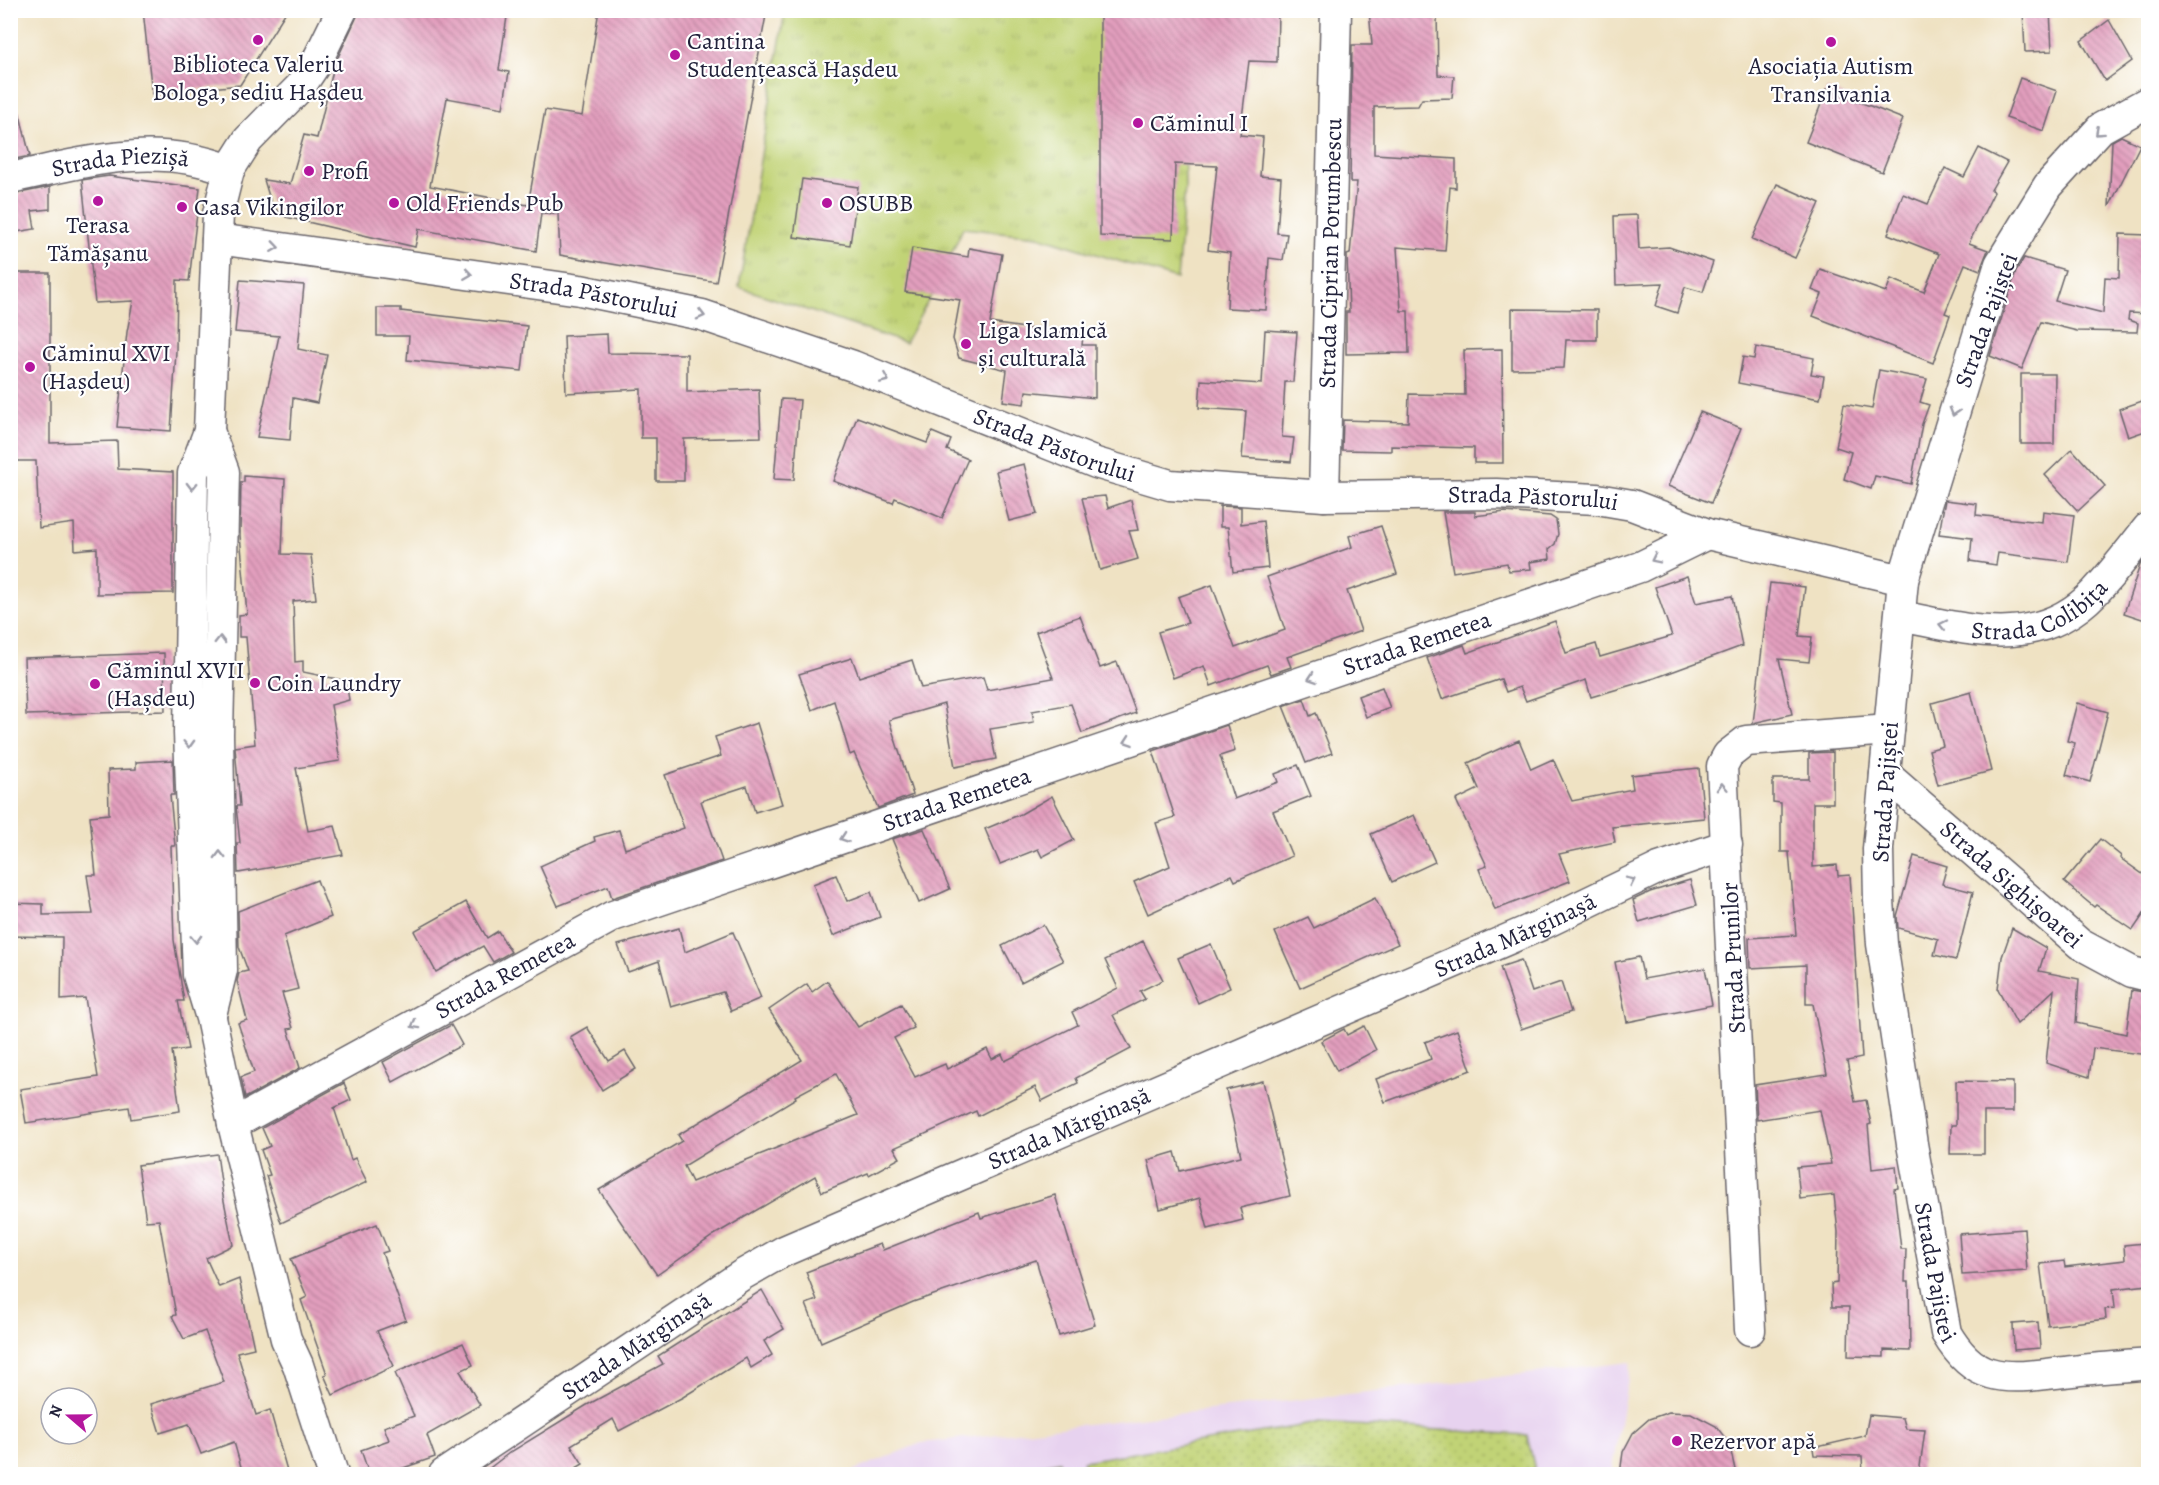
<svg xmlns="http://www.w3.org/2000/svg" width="2159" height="1485" viewBox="0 0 2159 1485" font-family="Alegreya,serif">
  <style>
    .built { fill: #e7d2ef }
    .grass { fill: url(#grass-dots); stroke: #727a58; stroke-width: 1.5 }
    .park { fill: url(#park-tufts); stroke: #727a58; stroke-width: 1.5 }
    .pitch { fill: #c1d376; stroke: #727a58; stroke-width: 1.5 }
    .building { fill: url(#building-back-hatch); fill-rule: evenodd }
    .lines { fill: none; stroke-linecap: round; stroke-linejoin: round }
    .minor-casing { stroke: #6a656b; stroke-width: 33 }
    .minor { stroke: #fff; stroke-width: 30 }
    .oneway { stroke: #9c9ca7 }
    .poi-dot { fill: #b5179e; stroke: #fff; stroke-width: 2 }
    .labels { text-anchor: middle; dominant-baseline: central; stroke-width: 4.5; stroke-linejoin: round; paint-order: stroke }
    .poi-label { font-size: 24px; fill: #22223b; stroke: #fff; text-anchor: start }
    .street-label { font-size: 24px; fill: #22223b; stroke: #fff }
  </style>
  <defs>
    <pattern id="grass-dots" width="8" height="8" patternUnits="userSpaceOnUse" patternTransform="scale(1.5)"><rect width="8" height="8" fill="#c1d376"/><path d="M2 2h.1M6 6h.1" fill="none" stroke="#a6b567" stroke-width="1.8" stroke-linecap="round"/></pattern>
    <pattern id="park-tufts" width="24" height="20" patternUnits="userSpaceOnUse" patternTransform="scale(1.5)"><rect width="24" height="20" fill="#c1d376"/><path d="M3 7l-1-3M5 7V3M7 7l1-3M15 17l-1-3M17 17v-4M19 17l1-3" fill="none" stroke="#a6b567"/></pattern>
    <pattern id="building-back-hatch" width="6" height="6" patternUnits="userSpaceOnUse" patternTransform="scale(1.5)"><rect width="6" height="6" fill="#e39fbe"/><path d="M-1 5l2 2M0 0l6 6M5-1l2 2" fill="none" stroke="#b8819c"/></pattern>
  </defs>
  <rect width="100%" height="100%" fill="#fff"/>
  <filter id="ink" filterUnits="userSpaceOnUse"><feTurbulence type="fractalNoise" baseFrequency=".0167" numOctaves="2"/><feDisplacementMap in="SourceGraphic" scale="12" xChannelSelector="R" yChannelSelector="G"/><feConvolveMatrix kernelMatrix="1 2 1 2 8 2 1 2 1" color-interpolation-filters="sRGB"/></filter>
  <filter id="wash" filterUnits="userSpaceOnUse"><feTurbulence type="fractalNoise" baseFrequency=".008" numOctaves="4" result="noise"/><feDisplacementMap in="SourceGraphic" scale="24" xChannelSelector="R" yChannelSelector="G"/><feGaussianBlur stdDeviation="1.35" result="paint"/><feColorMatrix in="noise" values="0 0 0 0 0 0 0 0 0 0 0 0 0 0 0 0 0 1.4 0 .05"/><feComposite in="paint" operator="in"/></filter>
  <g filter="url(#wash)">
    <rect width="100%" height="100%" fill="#efe2c3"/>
    <polygon class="built" points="1631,1362 1611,1474 845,1474 921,1443"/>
    <polygon class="grass" points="1319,1423 1527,1435 1536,1474 1085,1474 1083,1461"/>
    <polygon class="park" points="785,11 1182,11 1185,187 1177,279 1038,236 963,228 938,283 905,343 739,287"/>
    <polygon class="pitch" points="1059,1461 1062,1474 1003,1474"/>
    <g id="blocks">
      <g class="building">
        <polygon points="143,10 287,10 240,85 152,94"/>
        <polygon points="360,10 508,10 499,70 509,72 503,108 447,98 430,186 528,205 545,110 582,116 599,10 767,10 716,282 560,255 558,214 541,213 536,251 419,229 415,247 286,217 272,206 264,180 290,184 304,135 317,138 334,66"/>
        <polygon points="1100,10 1278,10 1277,62 1249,61 1240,135 1263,137 1260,176 1281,178 1277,233 1287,234 1283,260 1269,258 1266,310 1227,308 1230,253 1208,250 1217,166 1175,164 1173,239 1100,236"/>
        <polygon points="1369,10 1437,10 1438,75 1454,76 1452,98 1422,99 1418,106 1374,107 1374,154 1456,159 1456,188 1450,187 1445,251 1397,247 1401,311 1408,311 1409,353 1346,354 1346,312 1349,312 1347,255 1350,254 1357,182 1350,182 1352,45 1372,45"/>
        <polygon points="2023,10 2050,10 2052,51 2025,52"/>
        <polygon points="2109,20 2132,61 2105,81 2081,41"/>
        <polygon points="2020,78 2057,91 2044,131 2006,118"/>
        <polygon points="1827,89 1903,119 1882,172 1806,142"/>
        <polygon points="19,111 30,156 10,160 10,112"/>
        <polygon points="2121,136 2140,145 2109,207 2112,141"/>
        <polygon points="1979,148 2007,162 1991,190 1994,192 1969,243 1988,250 1980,270 1965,264 1945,313 1950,315 1933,363 1813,316 1822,294 1812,290 1820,269 1886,292 1891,279 1924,292 1939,254 1888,234 1903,194 1928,204 1945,168 1964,177"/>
        <polygon points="109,176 200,188 189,281 177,280 176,351 171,431 117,427 127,332 133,301 95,303 82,180"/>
        <polygon points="802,179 858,187 850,245 794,237"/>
        <polygon points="1777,184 1820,203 1795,258 1752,239"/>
        <polygon points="50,187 50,209 32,211 35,229 10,233 10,195"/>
        <polygon points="1637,215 1639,249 1669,247 1713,262 1703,292 1685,287 1677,313 1656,306 1663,283 1616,285 1614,216"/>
        <polygon points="2120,234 2148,235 2148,314 2129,313 2128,320 2138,323 2137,332 2077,331 2041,322 2022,369 1990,356 2016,271 2024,258 2065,270 2055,301 2103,313 2105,277 2119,278"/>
        <polygon points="912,248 968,257 969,248 1002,254 990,323 1083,336 1082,345 1095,345 1095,398 1026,391 1024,404 1003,401 1007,370 959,358 953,339 960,300 905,292"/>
        <polygon points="10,273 50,273 50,443 117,441 118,469 173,472 173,593 97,594 97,548 75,550 74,523 39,528 36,461 10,461"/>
        <polygon points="240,280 304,285 298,349 327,355 317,403 293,398 290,440 257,437 279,336 235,332"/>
        <polygon points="377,308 401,308 401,311 527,326 522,371 407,360 409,336 377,336"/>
        <polygon points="1512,309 1597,310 1597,340 1566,340 1564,368 1512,369"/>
        <polygon points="1265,330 1297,332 1293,382 1285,382 1282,437 1294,438 1291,462 1242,458 1246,411 1199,408 1201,380 1262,384"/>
        <polygon points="607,334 608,353 687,354 687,392 759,389 761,437 684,439 684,481 656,481 656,438 641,438 641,389 566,393 564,336"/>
        <polygon points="1756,347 1814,358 1811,374 1824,376 1820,399 1738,383 1743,357 1754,359"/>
        <polygon points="1502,349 1503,463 1474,463 1474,448 1391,446 1391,451 1342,450 1343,420 1408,422 1409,394 1465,395 1464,350"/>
        <polygon points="1879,370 1927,379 1920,402 1929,405 1922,424 1911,484 1875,476 1871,489 1844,479 1851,452 1836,447 1844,404 1872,409"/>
        <polygon points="2021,374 2055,374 2054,444 2021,444"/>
        <polygon points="781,399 800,400 794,480 774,479"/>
        <polygon points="2148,399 2148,430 2128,437 2119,409"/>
        <polygon points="1700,412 1741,428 1711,503 1668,486"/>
        <polygon points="857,417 927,443 932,432 951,440 947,450 968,459 942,518 895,498 893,503 833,481"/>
        <polygon points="2072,449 2105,486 2078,511 2045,475"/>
        <polygon points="1024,464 1037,514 1009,521 996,471"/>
        <polygon points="244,476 285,479 282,554 311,555 316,599 293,601 295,662 303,661 303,672 346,681 349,700 331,705 340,761 296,768 308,831 335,826 343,855 238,873 237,843 240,843 236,806 240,806 235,747 255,744 246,637 239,637 239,615 247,614 240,535 241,482 244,482"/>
        <polygon points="1105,496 1108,508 1131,500 1138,530 1129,531 1138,559 1100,570 1082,498"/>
        <polygon points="1945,500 1977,504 1976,515 2042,522 2043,511 2074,515 2068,562 1998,553 1996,565 1970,561 1972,538 1939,534"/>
        <polygon points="1220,506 1241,507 1241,524 1263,521 1268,568 1233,572 1228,527 1220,527"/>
        <polygon points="1443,512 1475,512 1475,516 1505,512 1550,516 1556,520 1558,534 1555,544 1549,549 1550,559 1530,562 1531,569 1509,571 1507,563 1453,572"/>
        <polygon points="1381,526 1397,574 1347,591 1361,631 1287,657 1291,667 1271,674 1267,665 1211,686 1204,666 1173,678 1158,632 1188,623 1178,597 1212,585 1235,648 1285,630 1267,577 1352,547 1349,536"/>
        <polygon points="2148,555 2148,621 2124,613 2140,565"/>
        <polygon points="1687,576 1696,603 1732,596 1742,646 1655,678 1591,697 1586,680 1526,701 1520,687 1506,692 1501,679 1442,699 1427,658 1464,645 1467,653 1555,621 1566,653 1596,644 1600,657 1672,636 1655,587"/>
        <polygon points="1770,583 1805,587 1799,636 1812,637 1809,662 1779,659 1792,714 1753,723"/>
        <polygon points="1080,616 1100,668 1117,662 1136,713 1082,733 1071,704 1032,711 1034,722 990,729 996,759 955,767 944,704 889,720 913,795 878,808 854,753 850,755 834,701 812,710 799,674 852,658 859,677 912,660 921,688 983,677 987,690 1053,678 1036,632"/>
        <polygon points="164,653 165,711 26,715 24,658"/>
        <polygon points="1382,687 1390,708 1366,717 1358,696"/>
        <polygon points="1971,692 1991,771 1938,785 1929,750 1943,746 1932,703"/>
        <polygon points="1304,699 1310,716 1316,713 1332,753 1306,763 1283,706"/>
        <polygon points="2077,703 2108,712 2090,782 2066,775 2075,743 2067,741"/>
        <polygon points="757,723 782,804 755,812 747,786 701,801 722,861 612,898 608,886 558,906 540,866 595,841 594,837 619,830 625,849 684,828 665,775 721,756 715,737"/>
        <polygon points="1227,725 1235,751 1220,756 1234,799 1278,782 1275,774 1298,765 1311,796 1273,811 1292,856 1235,881 1232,875 1148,914 1134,882 1170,866 1156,823 1175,817 1153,751"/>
        <polygon points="1519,740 1531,769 1553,759 1572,801 1633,789 1631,775 1699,768 1704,818 1612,827 1615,842 1559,854 1570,881 1495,910 1479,869 1487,866 1456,800 1479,789 1468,763"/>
        <polygon points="1833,752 1833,803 1813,803 1813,867 1837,865 1838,876 1850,875 1862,1058 1847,1061 1855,1102 1866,1100 1871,1124 1868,1125 1872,1169 1896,1166 1898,1188 1894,1189 1901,1249 1906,1249 1905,1282 1909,1282 1910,1351 1884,1350 1884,1357 1848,1356 1849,1307 1832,1307 1831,1284 1837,1283 1838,1232 1834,1195 1800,1199 1797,1167 1831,1164 1820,1110 1757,1120 1755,1085 1827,1074 1813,1004 1806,1004 1806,965 1750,968 1749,938 1796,935 1789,852 1781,852 1781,803 1773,802 1773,779 1809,779 1809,753"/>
        <polygon points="173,760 174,795 170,795 175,846 171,846 174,940 184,1001 178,1001 188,1049 172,1051 180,1111 131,1119 129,1107 26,1123 20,1089 98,1077 85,998 61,1000 62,937 10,936 10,903 43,904 43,915 93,914 87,875 96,875 90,816 109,814 108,770 136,769 136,762"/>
        <polygon points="1052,796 1074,840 1042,857 1038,849 1000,864 985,829 1021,814"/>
        <polygon points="1414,815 1435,862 1392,882 1371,834"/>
        <polygon points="924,829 950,889 919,903 892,839"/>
        <polygon points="2100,839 2121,856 2120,858 2148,878 2148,908 2133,930 2096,905 2094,907 2064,882"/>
        <polygon points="1914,856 1947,866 1942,884 1973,892 1956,960 1934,955 1938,939 1898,928 1897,916"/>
        <polygon points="836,875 847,901 871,892 880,917 833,936 813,884"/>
        <polygon points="317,880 331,917 284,936 298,989 282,993 293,1028 288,1029 300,1068 245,1098 241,1077 254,1072 238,1023 247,1020 237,981 239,973 248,971 239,947 238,911"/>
        <polygon points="1690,880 1697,905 1639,922 1633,900 1650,892"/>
        <polygon points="1375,898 1398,944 1300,988 1275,932 1308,917 1314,928"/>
        <polygon points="466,902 487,938 498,931 511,952 493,962 483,946 436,972 414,931"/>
        <polygon points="1043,925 1063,961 1021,982 1002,946"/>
        <polygon points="679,928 685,952 733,932 761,998 731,1011 723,992 671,1007 659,961 628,972 618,945"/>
        <polygon points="2012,928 2046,948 2039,971 2079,979 2076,1023 2126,1034 2132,990 2148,993 2148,1055 2093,1048 2089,1077 2046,1063 2054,990 2017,1024 1998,989 2002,957"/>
        <path d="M1143,941L1163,980L1140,991L1145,999L1113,1015L1131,1049L1076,1078L1078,1083L1042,1101L1035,1087L978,1116L976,1111L894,1148L900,1158L869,1175L868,1173L822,1192L815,1176L714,1235L657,1275L599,1190L682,1141L678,1135L802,1060L769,1010L807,984L812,992L827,981L858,1027L901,1004L914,1028L894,1038L915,1077L945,1064L947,1069L987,1049L992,1059L1002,1054L1005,1061L1078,1025L1072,1012L1118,988L1105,960ZM836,1074L858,1115L692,1182L684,1166L796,1098L795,1096Z"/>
        <polygon points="1211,944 1230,988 1198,1003 1178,958"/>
        <polygon points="1639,957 1644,979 1705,968 1712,1005 1627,1022 1615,962"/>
        <polygon points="1521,960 1532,992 1561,982 1571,1012 1521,1029 1500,967"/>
        <polygon points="451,1025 462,1045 393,1082 383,1062"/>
        <polygon points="1364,1026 1376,1050 1337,1071 1321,1041 1344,1029 1347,1035"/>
        <polygon points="587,1027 609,1061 625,1051 636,1069 602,1090 570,1037"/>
        <polygon points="1457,1030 1471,1070 1385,1102 1376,1079 1431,1059 1425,1042"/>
        <polygon points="1263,1081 1290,1196 1240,1208 1243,1220 1208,1229 1200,1198 1160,1209 1148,1160 1175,1152 1180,1171 1241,1156 1226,1090"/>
        <polygon points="1956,1081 2013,1082 2013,1112 1984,1112 1984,1154 1950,1154 1951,1125 1956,1125"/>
        <polygon points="344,1083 351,1100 334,1108 351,1160 355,1158 367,1182 281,1223 266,1176 270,1175 261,1150 270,1146 262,1128"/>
        <polygon points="217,1154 223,1196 233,1245 206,1258 219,1287 239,1279 254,1348 237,1352 256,1415 270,1410 288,1474 243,1474 234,1442 201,1454 189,1424 160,1433 151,1404 224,1382 205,1331 184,1339 172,1316 176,1315 159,1220 146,1221 138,1165"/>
        <polygon points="1055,1195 1095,1325 1059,1336 1036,1260 913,1302 821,1342 806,1304 817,1300 806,1272 880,1244 883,1250 979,1212 981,1218"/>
        <polygon points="377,1224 388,1251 382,1253 406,1320 377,1331 394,1366 333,1395 324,1375 327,1374 301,1300 307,1297 291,1259"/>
        <polygon points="2024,1229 2027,1271 1962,1275 1959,1234"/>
        <polygon points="2144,1243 2148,1285 2113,1289 2115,1308 2105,1309 2106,1319 2048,1326 2040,1264 2064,1261 2065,1267 2125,1260 2124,1245"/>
        <polygon points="762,1290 784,1329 764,1341 772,1355 751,1368 746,1358 683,1397 619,1431 613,1419 571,1445 583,1464 566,1474 482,1474 509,1453 587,1405 663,1364 658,1356"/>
        <polygon points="2038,1322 2040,1348 2014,1350 2013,1324"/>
        <polygon points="463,1343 473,1365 460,1371 480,1405 427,1435 435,1457 386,1474 369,1474 361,1450 389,1440 384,1427 414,1416 395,1373"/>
        <polygon points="1669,1412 1691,1413 1716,1426 1729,1443 1736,1474 1620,1474 1623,1452 1633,1433 1649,1419"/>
        <polygon points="1869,1415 1903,1418 1906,1429 1925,1430 1919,1474 1863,1474 1862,1456 1814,1455 1813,1448 1865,1436"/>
      </g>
    </g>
  </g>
  <g filter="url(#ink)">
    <use href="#blocks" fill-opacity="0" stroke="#6a656b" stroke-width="1.5"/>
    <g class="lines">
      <g class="minor-casing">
        <g id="minor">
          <path id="s1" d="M2148,102L2101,128L2048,186L2000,264L1903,580L1878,849L1879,900L1882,944L1912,1144L1946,1333C1956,1350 1970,1368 1990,1373C2014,1380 2040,1374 2065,1372C2092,1368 2121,1367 2148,1364"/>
          <path id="s2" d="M10,178C86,162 154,141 229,170"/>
          <path id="s3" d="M217,239L580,290L702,315L853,366L1096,463L1170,485L1324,496L1496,494L1597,499L1632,505L1707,534L1903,580"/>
          <polyline points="209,431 224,472 218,734 222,970 211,1015"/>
          <path id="s4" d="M1324,496L1336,10"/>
          <path id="s5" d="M1900,616C1970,630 2039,651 2095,592C2114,572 2131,549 2148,528"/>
          <path id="s6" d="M1885,774L2080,944L2132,972L2148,976"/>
          <path id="s7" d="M233,1124L613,916L1640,567L1707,534"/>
          <polyline points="1750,1330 1722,766 1728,755 1746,741 1889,730"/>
          <polyline points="333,1474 298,1365 286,1339 233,1124 211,1018 198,975 189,733 193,473 209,431 218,214 229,170 248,140 300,87 316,63 342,10"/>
          <path id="s8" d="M444,1474L742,1275L784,1251L1541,925L1659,868L1727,845"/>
        </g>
      </g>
      <use href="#minor" class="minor"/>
    </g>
    <defs><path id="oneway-chevron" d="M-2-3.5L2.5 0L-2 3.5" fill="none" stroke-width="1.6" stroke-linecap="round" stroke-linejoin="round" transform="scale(1.5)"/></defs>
    <g class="oneway">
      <use href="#oneway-chevron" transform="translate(2099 132) rotate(138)"/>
      <use href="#oneway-chevron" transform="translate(275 247) rotate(8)"/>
      <use href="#oneway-chevron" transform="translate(468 274) rotate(8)"/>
      <use href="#oneway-chevron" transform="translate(701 315) rotate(14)"/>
      <use href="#oneway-chevron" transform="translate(885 379) rotate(23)"/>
      <use href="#oneway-chevron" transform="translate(1954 412) rotate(107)"/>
      <use href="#oneway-chevron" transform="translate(192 486) rotate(91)"/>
      <use href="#oneway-chevron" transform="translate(1655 559) rotate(154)"/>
      <use href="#oneway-chevron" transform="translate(1943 625) rotate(-168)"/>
      <use href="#oneway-chevron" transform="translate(220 640) rotate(-89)"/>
      <use href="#oneway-chevron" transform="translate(1312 678) rotate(161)"/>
      <use href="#oneway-chevron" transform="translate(1128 741) rotate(161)"/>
      <use href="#oneway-chevron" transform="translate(189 744) rotate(88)"/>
      <use href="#oneway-chevron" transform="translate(1722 787) rotate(-93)"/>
      <use href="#oneway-chevron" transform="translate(844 838) rotate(161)"/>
      <use href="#oneway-chevron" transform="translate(220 855) rotate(-91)"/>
      <use href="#oneway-chevron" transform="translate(1631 881) rotate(-26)"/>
      <use href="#oneway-chevron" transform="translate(196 939) rotate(88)"/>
      <use href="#oneway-chevron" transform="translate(415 1025) rotate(151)"/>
    </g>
  </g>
  <g class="poi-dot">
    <circle cx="258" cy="40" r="6"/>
    <circle cx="1831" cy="42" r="6"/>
    <circle cx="675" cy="55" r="6"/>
    <circle cx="1138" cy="123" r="6"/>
    <circle cx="309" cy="171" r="6"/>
    <circle cx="98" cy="201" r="6"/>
    <circle cx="394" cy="203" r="6"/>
    <circle cx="827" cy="203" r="6"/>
    <circle cx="182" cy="207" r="6"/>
    <circle cx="966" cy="344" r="6"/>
    <circle cx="30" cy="367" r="6"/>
    <circle cx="255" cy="683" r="6"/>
    <circle cx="95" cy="684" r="6"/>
    <circle cx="1677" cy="1441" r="6"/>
  </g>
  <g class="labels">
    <g class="poi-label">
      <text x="687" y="41">Cantina<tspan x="687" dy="28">Studențească Hașdeu</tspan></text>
      <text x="258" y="64" text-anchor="middle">Biblioteca Valeriu<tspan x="258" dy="28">Bologa, sediu Hașdeu</tspan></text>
      <text x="1831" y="66" text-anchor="middle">Asociația Autism<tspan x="1831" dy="28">Transilvania</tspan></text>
      <text x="1150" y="123">Căminul I</text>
      <text x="321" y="171">Profi</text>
      <text x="406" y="203">Old Friends Pub</text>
      <text x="839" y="203">OSUBB</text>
      <text x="194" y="207">Casa Vikingilor</text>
      <text x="98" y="225" text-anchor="middle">Terasa<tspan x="98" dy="28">Tămășanu</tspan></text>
      <text x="978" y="330">Liga Islamică<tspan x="978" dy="28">și culturală</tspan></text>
      <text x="42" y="353">Căminul XVI<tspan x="42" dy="28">(Hașdeu)</tspan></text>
      <text x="107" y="670">Căminul XVII<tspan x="107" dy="28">(Hașdeu)</tspan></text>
      <text x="267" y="683">Coin Laundry</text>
      <text x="1689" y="1441">Rezervor apă</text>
    </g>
    <g class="street-label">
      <text stroke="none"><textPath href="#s2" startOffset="112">Strada Piezișă</textPath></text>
      <text stroke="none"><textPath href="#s4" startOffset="243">Strada Ciprian Porumbescu</textPath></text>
      <text stroke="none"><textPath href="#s3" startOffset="381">Strada Păstorului</textPath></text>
      <text transform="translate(1986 320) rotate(-70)">Strada Pajiștei</text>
      <text stroke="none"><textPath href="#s3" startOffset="867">Strada Păstorului</textPath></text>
      <text stroke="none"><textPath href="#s3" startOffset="1353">Strada Păstorului</textPath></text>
      <text stroke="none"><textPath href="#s5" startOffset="146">Strada Colibița</textPath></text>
      <text stroke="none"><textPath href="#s7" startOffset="1282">Strada Remetea</textPath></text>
      <text transform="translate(1885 792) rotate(-86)">Strada Pajiștei</text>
      <text stroke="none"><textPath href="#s7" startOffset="796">Strada Remetea</textPath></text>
      <text stroke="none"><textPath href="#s6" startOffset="168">Strada Sighișoarei</textPath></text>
      <text stroke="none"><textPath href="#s8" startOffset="1203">Strada Mărginașă</textPath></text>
      <text transform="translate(1733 958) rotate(-93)">Strada Prunilor</text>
      <text stroke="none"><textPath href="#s7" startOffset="310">Strada Remetea</textPath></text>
      <text stroke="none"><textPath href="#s8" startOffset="717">Strada Mărginașă</textPath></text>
      <text stroke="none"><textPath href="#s1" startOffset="1252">Strada Pajiștei</textPath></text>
      <text stroke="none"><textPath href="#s8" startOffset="231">Strada Mărginașă</textPath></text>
    </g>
  </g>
  <rect width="2159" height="1485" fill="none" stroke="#fff" stroke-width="36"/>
  <g transform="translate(69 1416) rotate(290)"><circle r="28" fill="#ffffff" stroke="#a7a7b1" stroke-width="1.5"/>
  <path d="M0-4.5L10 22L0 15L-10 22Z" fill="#b5179e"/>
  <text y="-9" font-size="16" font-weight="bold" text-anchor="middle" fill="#22223b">N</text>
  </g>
</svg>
